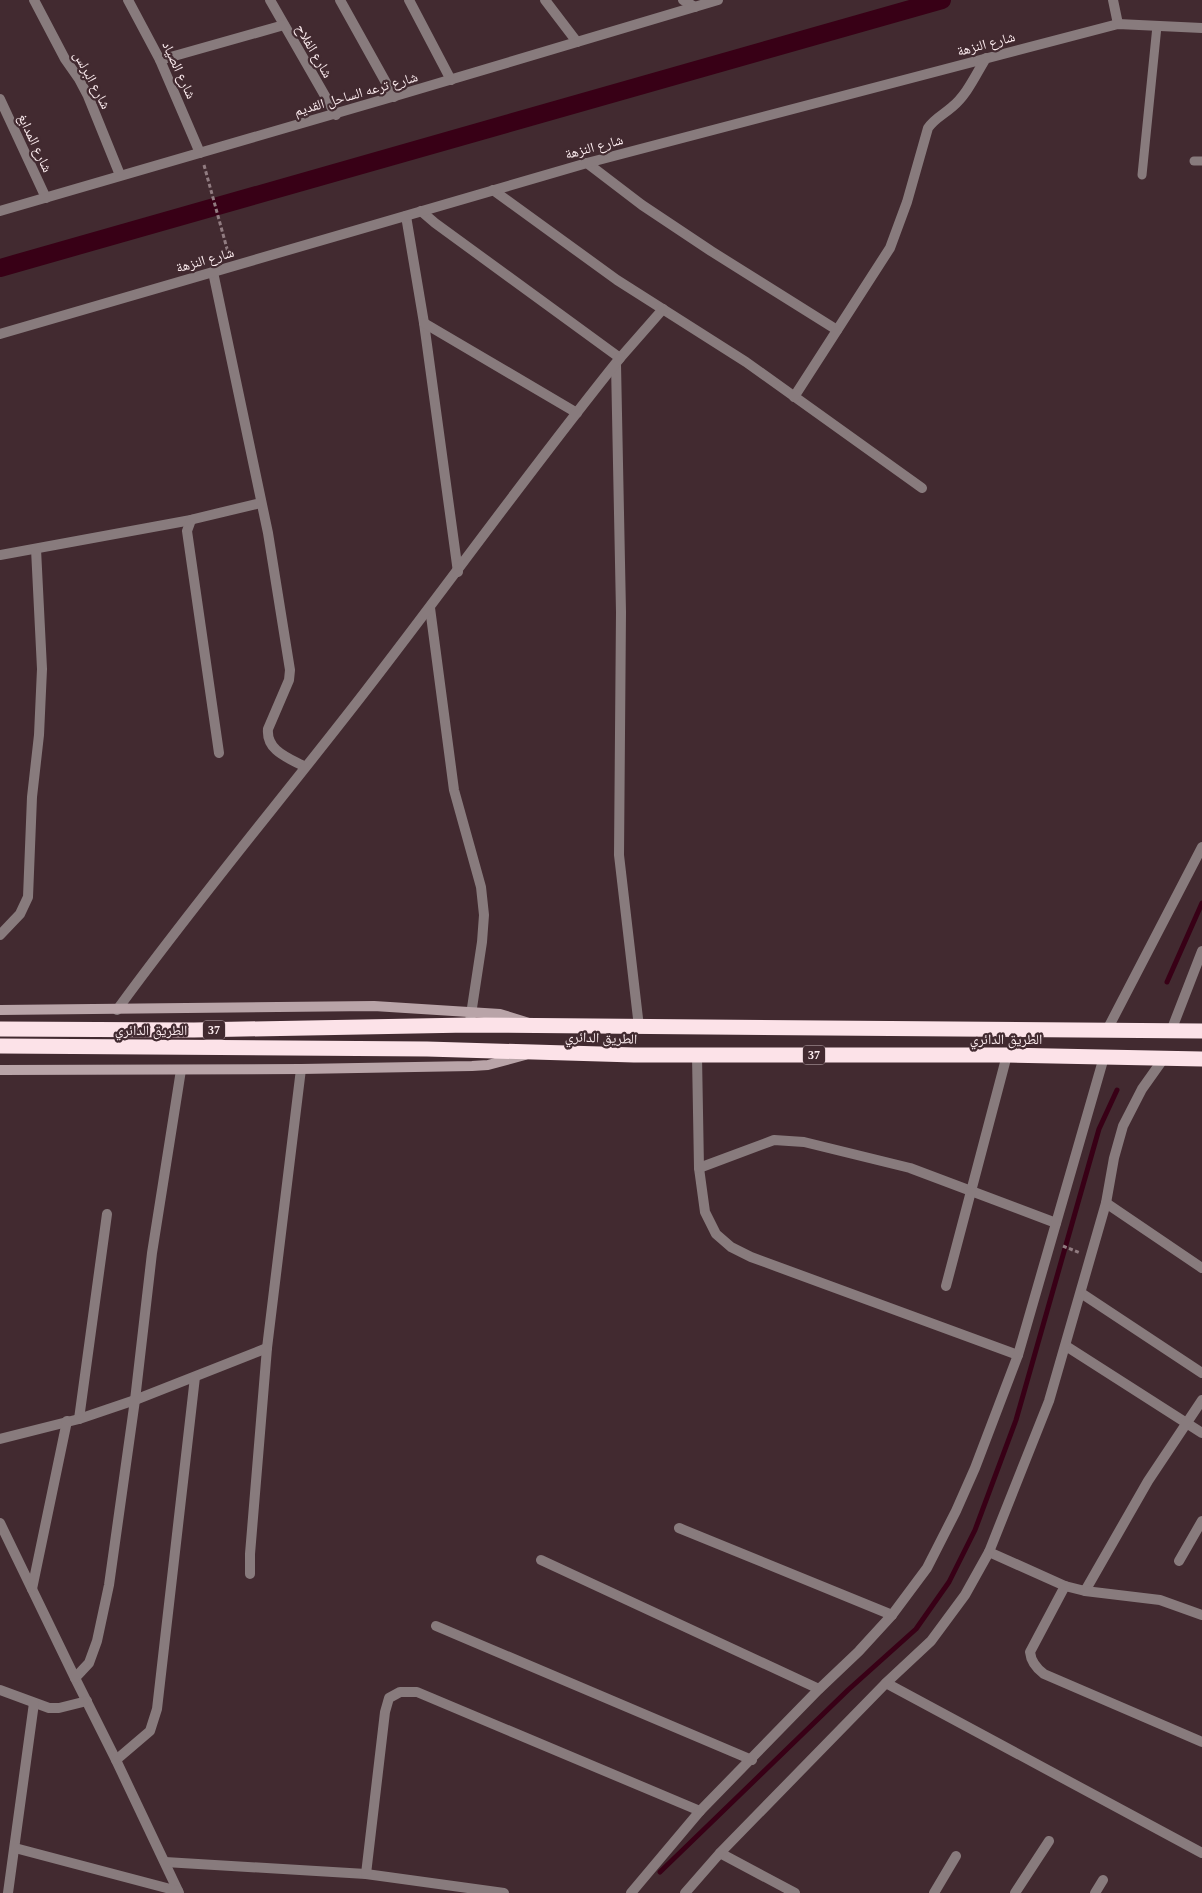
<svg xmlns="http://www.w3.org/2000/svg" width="1202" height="1893" viewBox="0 0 1202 1893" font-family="'Times New Roman','Noto Naskh Arabic',serif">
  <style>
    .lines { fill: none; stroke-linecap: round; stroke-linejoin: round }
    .stream { stroke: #380016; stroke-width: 5 }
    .canal { stroke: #380016; stroke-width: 18 }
    .path { stroke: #917c81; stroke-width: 3; stroke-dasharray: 4 2.5; stroke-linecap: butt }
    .lane { stroke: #887b7d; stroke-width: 9 }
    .street { stroke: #887b7d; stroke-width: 10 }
    .secondary { stroke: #b9a4a8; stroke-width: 10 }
    .highway { stroke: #fce2e8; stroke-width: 15 }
    .labels { text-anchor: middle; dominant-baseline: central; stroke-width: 4.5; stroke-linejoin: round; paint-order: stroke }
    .shield { fill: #422a30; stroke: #c4b2b6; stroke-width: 1 }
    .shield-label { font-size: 12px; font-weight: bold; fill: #fcecef }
    .street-label { font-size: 14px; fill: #fcecef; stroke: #422a30 }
  </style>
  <rect width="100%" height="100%" fill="#422a30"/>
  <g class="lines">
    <g class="stream">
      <polyline points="1167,982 1202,903"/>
      <polyline points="660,1872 848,1690 916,1629 949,1582 975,1530 1016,1420 1099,1129 1117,1090"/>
    </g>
    <polyline class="canal" points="0,268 942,0"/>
    <g class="path">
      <polyline points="204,165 229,256"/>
      <polyline points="1063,1246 1080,1253"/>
    </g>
    <g class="lane">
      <polyline points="1194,161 1202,161"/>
      <polyline points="1142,175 1157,26"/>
    </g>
    <g class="street">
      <polyline points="34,0 65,59 79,79 88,96 120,175"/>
      <polyline points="128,0 160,60 200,153"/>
      <polyline points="270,0 336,115"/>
      <polyline points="340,0 394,97"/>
      <polyline points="409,0 451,80"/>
      <polyline points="545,0 577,42"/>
      <polyline points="683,0 695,7"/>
      <polyline points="1113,0 1118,24"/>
      <polyline points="160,60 284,25"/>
      <polyline points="0,99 46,198"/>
      <polyline points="587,163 642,205 711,251 837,330"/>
      <polyline points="493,190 617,280 746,362 922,488"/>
      <path d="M0,211C240,142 479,72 718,0"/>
      <polyline points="421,211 435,223 620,358 663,309"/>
      <polyline points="406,216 424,323 458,572"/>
      <path d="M213,272L268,533L290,670L289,680L268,729C266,751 289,758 305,767"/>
      <polyline points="424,323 577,413"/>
      <polyline points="0,334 587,163 1118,24 1202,28"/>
      <polyline points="616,364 621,612 619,855 639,1027"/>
      <path d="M794,397L890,248L907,202L928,128C935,118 943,115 952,107C967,95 976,74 986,58"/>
      <polyline points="0,555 191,520"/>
      <polyline points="430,608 454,790 481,887 484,915 482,942 470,1021"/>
      <polyline points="219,753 187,531 191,520 194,519 261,503"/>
      <polyline points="0,935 20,914 28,897 32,797 39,735 42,669 36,549"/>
      <path d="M117,1010C196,901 282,799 364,693C450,582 532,467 620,358"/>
      <polyline points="1107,1030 1202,847"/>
      <polyline points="1171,1031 1202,951"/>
      <polyline points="697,1056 699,1168 705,1212 716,1234 731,1247 751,1257 1018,1355"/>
      <polyline points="699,1168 774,1140 804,1142 910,1168 1056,1223"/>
      <polyline points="1106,1203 1202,1268"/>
      <polyline points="946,1286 1007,1055"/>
      <polyline points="1081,1293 1202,1373"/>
      <polyline points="1066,1346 1202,1433"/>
      <polyline points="79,1419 107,1214"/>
      <polyline points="0,1439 79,1419 135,1400 267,1348"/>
      <polyline points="0,1523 75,1678 116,1760 179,1893"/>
      <polyline points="679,1528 892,1615"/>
      <polyline points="989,1552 1065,1586 1085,1591 1148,1481 1202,1400"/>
      <polyline points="541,1560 819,1689"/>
      <polyline points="1179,1561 1202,1521"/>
      <polyline points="250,1574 250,1554 267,1348 301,1069"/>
      <path d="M1065,1586L1030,1652C1031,1662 1036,1668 1044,1674L1202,1742"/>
      <polyline points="32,1589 67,1421"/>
      <polyline points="1085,1591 1160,1600 1202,1615"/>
      <polyline points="436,1626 752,1760"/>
      <polyline points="75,1678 89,1663 97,1641 109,1585 135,1400 152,1253 181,1070"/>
      <polyline points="886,1683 1202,1853"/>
      <polyline points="0,1690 49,1708 59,1708 87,1701"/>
      <polyline points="116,1760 150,1731 157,1709 195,1377"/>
      <polyline points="15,1848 178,1891"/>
      <polyline points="720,1853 795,1893"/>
      <polyline points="165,1862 366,1874 504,1893"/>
      <polyline points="366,1874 385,1712 389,1698 400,1692 417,1692 700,1811"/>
      <polyline points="8,1893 34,1703"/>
      <polyline points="631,1893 700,1811 819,1689 859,1651 892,1615 927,1568 956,1511 975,1468 1018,1355 1104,1057"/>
      <polyline points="685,1893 720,1853 886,1683 931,1641 965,1595 989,1552 1049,1401 1106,1203 1114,1158 1123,1126 1142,1089 1164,1058"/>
      <polyline points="934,1893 956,1856"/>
      <polyline points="1015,1893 1049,1841"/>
      <polyline points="1095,1893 1103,1880"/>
    </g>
    <g class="secondary">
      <polyline points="0,1010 374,1006 500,1014 529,1023"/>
      <polyline points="0,1070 301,1069 472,1066 488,1065 525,1055"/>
    </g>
    <g class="highway">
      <polyline points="0,1029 194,1030 469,1025 1202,1031"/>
      <polyline points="0,1046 427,1049 634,1055 1007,1055 1202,1059"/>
    </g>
  </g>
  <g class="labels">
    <g class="shield">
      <rect x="203" y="1020.5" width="22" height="19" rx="4"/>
      <rect x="803" y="1045.5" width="22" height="19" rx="4"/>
    </g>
    <g class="shield-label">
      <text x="214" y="1030">37</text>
      <text x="814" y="1055">37</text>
    </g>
    <g class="street-label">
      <text transform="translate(986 44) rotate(-15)">شارع النزهة</text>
      <text transform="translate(314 51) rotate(60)">شارع الفلاح</text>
      <text transform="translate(179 70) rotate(65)">شارع الصياد</text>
      <text transform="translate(92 80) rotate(62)">شارع البرلس</text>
      <text transform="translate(356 94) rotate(-16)">شارع ترعه الساحل القديم</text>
      <text transform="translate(35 143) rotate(65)">شارع المدابغ</text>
      <text transform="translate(594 147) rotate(-15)">شارع النزهة</text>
      <text transform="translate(205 260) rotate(-16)">شارع النزهة</text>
      <text x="151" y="1030">الطريق الدائري</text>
      <text transform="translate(601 1038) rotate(2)">الطريق الدائري</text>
      <text x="1006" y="1039">الطريق الدائري</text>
    </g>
  </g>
</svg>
